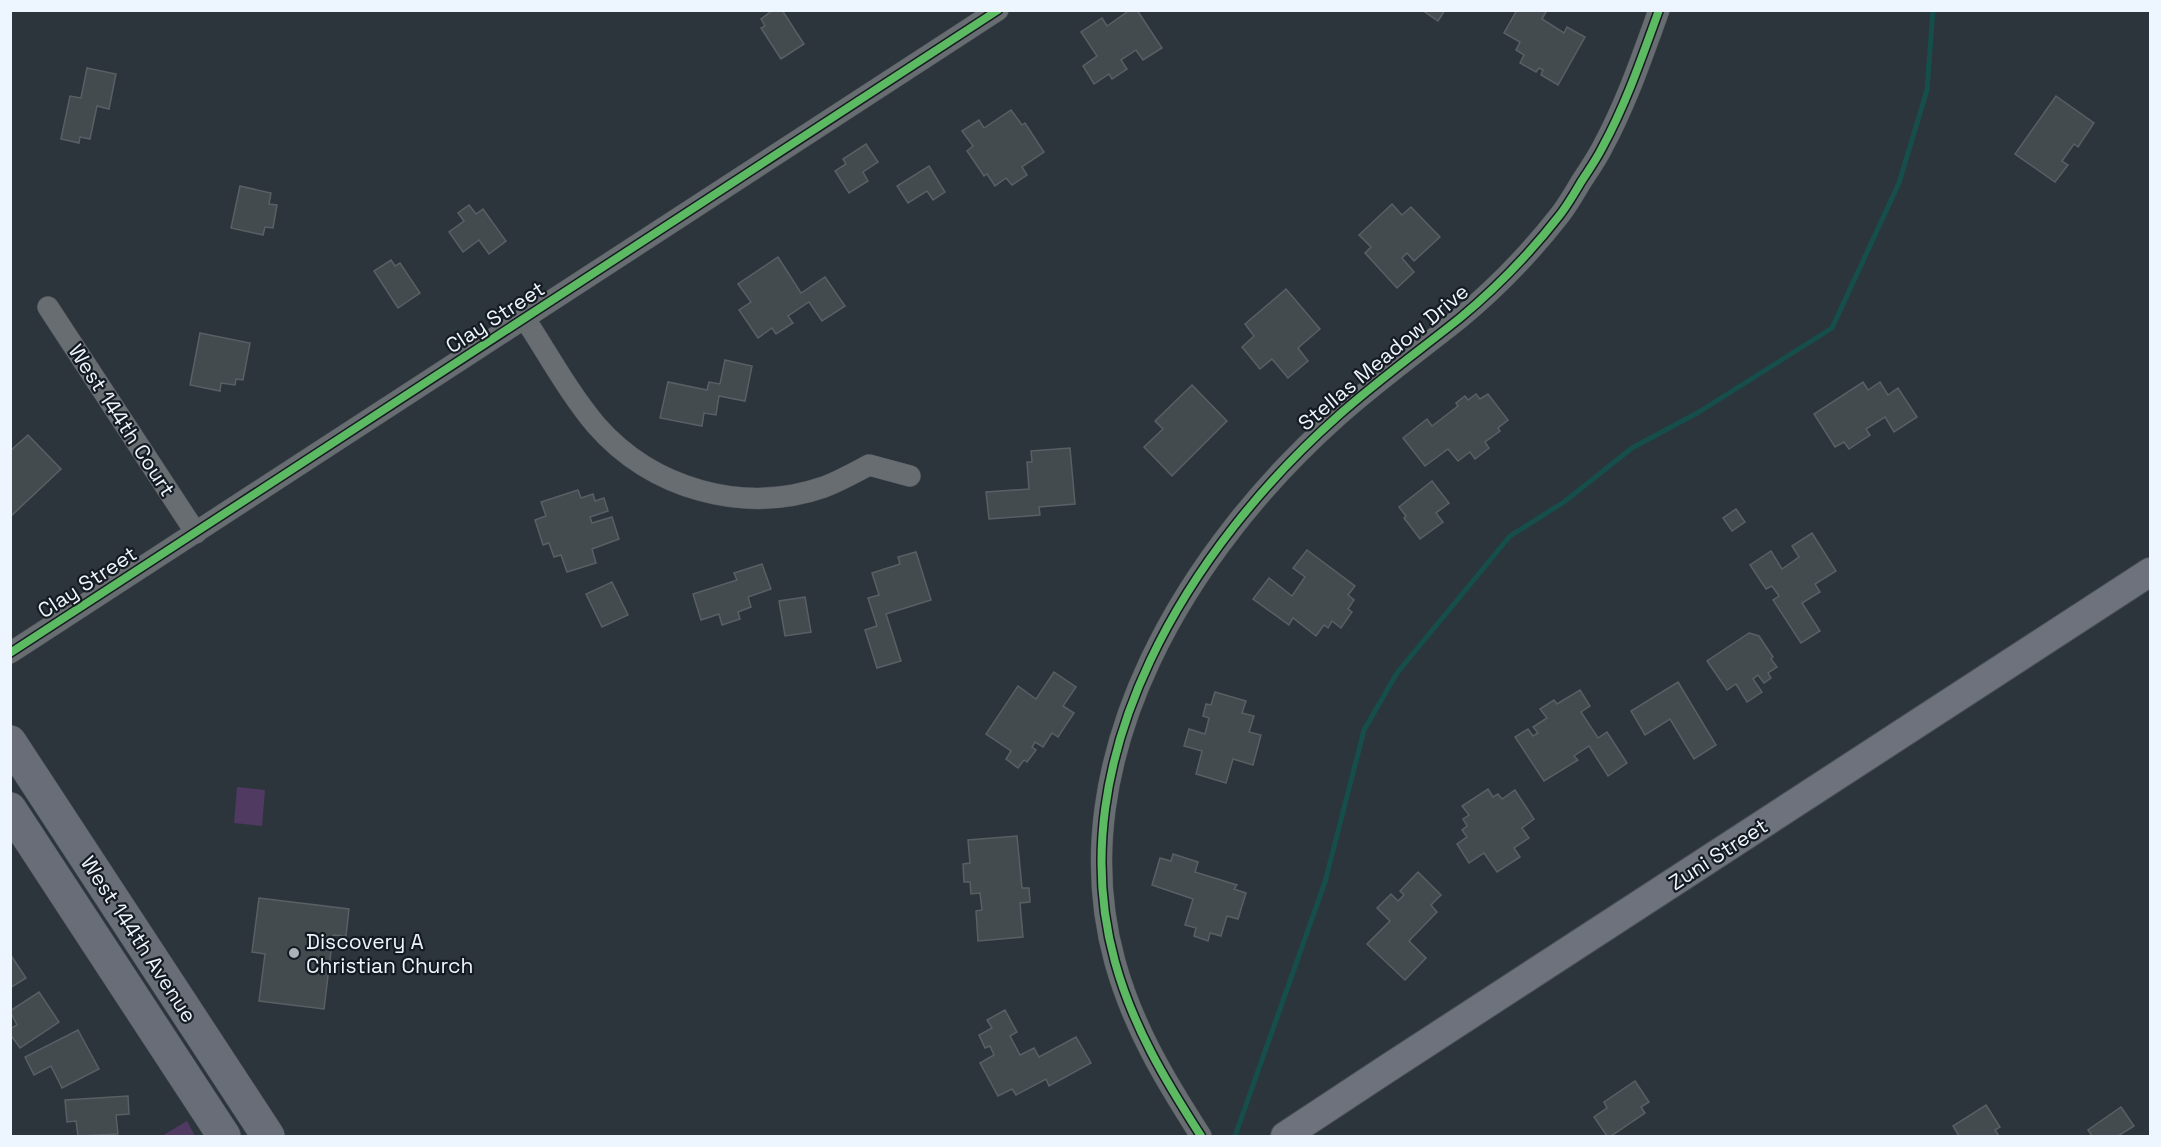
<svg xmlns="http://www.w3.org/2000/svg" width="2161" height="1147" viewBox="0 0 2161 1147" font-family="'Space Grotesk',sans-serif">
  <style>
    .green { fill: #503a61 }
    .lines { fill: none; stroke-linecap: round; stroke-linejoin: round }
    .stream { stroke: #154e4a; stroke-width: 5 }
    .building { fill: #434b4f; stroke: #586065; stroke-width: 1.5 }
    .street-casing { stroke: #4a5057; stroke-width: 22 }
    .secondary-casing { stroke: #4a5057; stroke-width: 30 }
    .primary-casing { stroke: #4a5057; stroke-width: 34 }
    .street { stroke: #686d72; stroke-width: 21 }
    .secondary { stroke: #6d727c; stroke-width: 28 }
    .primary { stroke: #686d78; stroke-width: 33 }
    .cycleway-casing { stroke: #151b21; stroke-width: 11 }
    .cycleway { stroke: #5cba63; stroke-width: 8 }
    .poi-dot { fill: #aab2ba; stroke: #151b21; stroke-width: 2 }
    .labels { text-anchor: middle; dominant-baseline: central; stroke-width: 4.5; stroke-linejoin: round; paint-order: stroke }
    .street-label { font-size: 21px; fill: #edf5fe; stroke: #151b21 }
    .poi-label { font-size: 21px; fill: #edf5fe; stroke: #151b21; text-anchor: start }
  </style>
  <rect width="100%" height="100%" fill="#2d353c"/>
  <g class="green">
    <polygon points="237,787 265,790 262,826 234,823"/>
    <polygon points="187,1121 195,1136 162,1136"/>
  </g>
  <g class="lines">
    <polyline class="stream" points="1235,1136 1325,882 1364,730 1397,673 1510,536 1564,502 1632,448 1699,412 1832,328 1899,183 1927,90 1933,10"/>
  </g>
  <g class="building">
    <polygon points="773,10 782,10 804,44 781,59 761,28 765,26 761,19"/>
    <polygon points="1130,10 1137,10 1162,48 1143,60 1136,50 1121,60 1127,69 1112,79 1109,74 1094,84 1083,66 1097,56 1081,32 1102,18 1107,26"/>
    <polygon points="1422,10 1445,10 1438,21"/>
    <polygon points="1517,10 1544,10 1546,12 1542,19 1564,33 1567,27 1585,37 1558,85 1541,75 1543,70 1539,68 1536,72 1520,63 1524,55 1516,50 1520,42 1504,33"/>
    <polygon points="87,68 116,74 109,109 97,106 90,139 80,137 79,143 61,139 70,96 81,98"/>
    <polygon points="2056,96 2094,123 2078,147 2074,144 2062,161 2068,165 2055,182 2015,154"/>
    <polygon points="1011,110 1022,125 1025,123 1044,152 1022,167 1027,175 1012,185 1006,178 995,186 987,174 984,176 967,151 973,146 962,131 979,120 984,128"/>
    <polygon points="866,144 878,162 863,172 868,181 849,193 835,171 846,164 843,159"/>
    <polygon points="929,166 945,192 933,200 927,191 908,203 897,186"/>
    <polygon points="240,186 271,193 269,204 277,205 273,228 265,227 263,235 231,228"/>
    <polygon points="1392,204 1402,215 1411,207 1440,237 1414,261 1407,253 1402,258 1414,272 1397,288 1365,253 1371,247 1359,235"/>
    <polygon points="469,205 476,214 483,209 506,241 489,254 479,240 463,252 449,232 464,221 458,213"/>
    <polygon points="778,257 801,293 825,277 845,306 822,321 809,302 788,316 793,323 776,334 772,328 758,338 739,310 751,302 738,284"/>
    <polygon points="391,260 395,266 400,263 420,293 398,308 374,271"/>
    <polygon points="1286,289 1320,329 1298,348 1308,361 1288,378 1272,359 1260,369 1242,347 1254,336 1245,324"/>
    <polygon points="200,333 250,343 243,380 236,379 235,385 221,383 220,391 190,385"/>
    <polygon points="725,360 752,366 745,401 719,396 716,415 704,413 702,426 660,418 668,382 707,390 709,382 720,384"/>
    <polygon points="1863,382 1868,390 1880,382 1888,395 1898,388 1917,417 1894,432 1885,417 1866,429 1870,435 1849,449 1844,442 1835,447 1814,414"/>
    <polygon points="1192,385 1227,421 1172,476 1144,447 1163,429 1155,421"/>
    <polygon points="1476,394 1480,399 1488,394 1508,420 1498,428 1500,431 1485,442 1489,448 1475,459 1470,452 1458,461 1448,449 1425,466 1403,438 1427,419 1432,426 1458,406 1456,403 1465,396 1468,400"/>
    <polygon points="28,435 61,469 10,517 10,451"/>
    <polygon points="1070,448 1075,504 1039,507 1040,515 989,519 986,492 1029,489 1027,462 1032,462 1031,451"/>
    <polygon points="1432,481 1449,503 1436,513 1443,522 1420,539 1404,518 1406,516 1399,507"/>
    <polygon points="578,490 581,498 593,494 595,501 604,498 608,511 590,517 592,523 612,517 619,539 592,549 596,563 567,572 561,555 554,557 549,543 543,545 535,520 546,516 541,502"/>
    <polygon points="1736,509 1745,522 1732,531 1723,518"/>
    <polygon points="1812,533 1836,571 1815,584 1820,592 1802,603 1820,631 1801,643 1773,600 1779,596 1772,586 1766,589 1750,565 1771,551 1782,569 1799,557 1792,546"/>
    <polygon points="1307,550 1355,586 1348,595 1354,600 1348,609 1352,612 1341,628 1332,621 1328,628 1324,625 1316,636 1293,618 1289,625 1253,599 1269,578 1292,596 1305,577 1293,568"/>
    <polygon points="916,552 931,600 886,614 901,661 877,668 865,630 877,626 868,598 879,595 872,573 900,564 898,557"/>
    <polygon points="762,564 771,589 748,597 751,607 738,612 740,619 722,625 719,614 701,620 693,594 737,580 734,573"/>
    <polygon points="612,582 628,615 602,627 586,594"/>
    <polygon points="805,597 811,632 785,636 779,601"/>
    <polygon points="1749,633 1759,636 1773,657 1771,659 1777,667 1768,673 1771,678 1764,683 1758,675 1753,679 1762,692 1747,702 1736,684 1727,690 1707,661"/>
    <polygon points="1054,672 1076,687 1063,706 1074,713 1058,737 1052,733 1043,747 1035,742 1032,747 1036,750 1027,762 1024,760 1018,768 1006,759 1011,751 986,734 1018,686 1036,699"/>
    <polygon points="1678,682 1716,745 1694,759 1670,719 1645,735 1631,711"/>
    <polygon points="1580,690 1590,706 1581,712 1598,738 1607,732 1627,763 1608,776 1589,746 1574,756 1578,760 1544,781 1515,737 1528,729 1533,736 1538,733 1533,727 1547,718 1540,709 1554,700 1557,704"/>
    <polygon points="1215,692 1246,701 1242,713 1254,716 1249,732 1261,735 1253,765 1233,759 1226,783 1196,774 1202,751 1184,746 1189,729 1205,734 1209,718 1203,716 1206,704 1211,705"/>
    <polygon points="1488,789 1493,797 1498,794 1502,799 1515,790 1534,819 1522,828 1529,838 1514,848 1520,857 1497,872 1484,853 1469,863 1457,844 1467,837 1462,830 1467,826 1463,819 1469,815 1462,806"/>
    <polygon points="1017,836 1022,888 1029,888 1030,902 1020,903 1023,937 978,941 976,911 982,910 980,893 971,894 970,882 964,882 963,864 970,863 968,840"/>
    <polygon points="1173,854 1198,862 1195,872 1237,885 1234,889 1246,893 1238,919 1227,916 1221,936 1210,933 1208,941 1194,936 1196,928 1185,925 1193,899 1152,885 1160,858 1171,861"/>
    <polygon points="1418,872 1441,895 1431,905 1437,912 1409,941 1426,958 1405,980 1367,944 1390,921 1377,908 1391,894 1398,901 1404,895 1400,891"/>
    <polygon points="259,898 349,909 346,936 333,935 324,1009 259,1001 265,954 252,952"/>
    <polygon points="10,954 26,978 10,988"/>
    <polygon points="39,992 59,1022 20,1048 10,1034 10,1029 17,1025 10,1011"/>
    <polygon points="1005,1010 1017,1032 1010,1036 1020,1055 1034,1048 1039,1057 1076,1037 1091,1063 1049,1086 1046,1079 1016,1095 1012,1089 998,1096 980,1063 994,1055 990,1046 985,1048 979,1035 992,1028 987,1020"/>
    <polygon points="78,1030 99,1069 62,1088 51,1066 34,1075 25,1057"/>
    <polygon points="1635,1081 1649,1102 1641,1107 1645,1113 1611,1136 1607,1136 1594,1117 1607,1108 1604,1102"/>
    <polygon points="128,1096 129,1114 116,1115 118,1134 78,1136 76,1121 67,1122 65,1100"/>
    <polygon points="1986,1105 2000,1127 1995,1130 1999,1136 1959,1136 1953,1126"/>
    <polygon points="2121,1107 2134,1126 2118,1136 2092,1136 2088,1130"/>
  </g>
  <g class="lines">
    <g class="street-casing">
      <g id="street">
        <polyline points="48,307 196,533"/>
        <path d="M525,319C548,354 569,393 596,425C652,489 743,515 824,487C840,481 854,473 869,465L910,476"/>
        <polyline points="10,653 998,10"/>
        <path d="M1201,1136C1165,1080 1133,1027 1115,962C1058,757 1191,546 1339,415C1377,381 1420,350 1460,318C1496,288 1530,253 1559,216C1567,206 1574,194 1581,182C1588,171 1596,160 1602,148C1626,104 1642,57 1659,10"/>
      </g>
    </g>
    <g class="secondary-casing">
      <polyline id="secondary" points="1285,1136 1385,1070 2150,572"/>
    </g>
    <g class="primary-casing">
      <g id="primary">
        <polyline points="10,742 268,1136"/>
        <polyline points="10,809 224,1136"/>
      </g>
    </g>
    <use href="#street" class="street"/>
    <use href="#secondary" class="secondary"/>
    <use href="#primary" class="primary"/>
    <g class="cycleway-casing">
      <g id="cycleway">
        <polyline points="10,653 998,10"/>
        <path d="M1201,1136C1165,1080 1133,1027 1115,962C1058,757 1191,546 1339,415C1377,381 1420,350 1460,318C1496,288 1530,253 1559,216C1567,206 1574,194 1581,182C1588,171 1596,160 1602,148C1626,104 1642,57 1659,10"/>
      </g>
    </g>
    <use href="#cycleway" class="cycleway"/>
  </g>
  <circle class="poi-dot" cx="294" cy="953" r="6"/>
  <g class="labels">
    <g class="street-label">
      <text transform="translate(495 317) rotate(-33)">Clay Street</text>
      <text transform="translate(1383 357) rotate(-40)">Stellas Meadow Drive</text>
      <text transform="translate(122 420) rotate(57)">West 144th Court</text>
      <text transform="translate(87 582) rotate(-33)">Clay Street</text>
      <text transform="translate(1718 854) rotate(-33)">Zuni Street</text>
      <text transform="translate(139 939) rotate(57)">West 144th Avenue</text>
    </g>
    <g class="poi-label">
      <text x="306" y="941">Discovery A<tspan x="306" dy="24">Christian Church</tspan></text>
    </g>
  </g>
  <rect width="2161" height="1147" fill="none" stroke="#edf5fe" stroke-width="24"/>
</svg>
